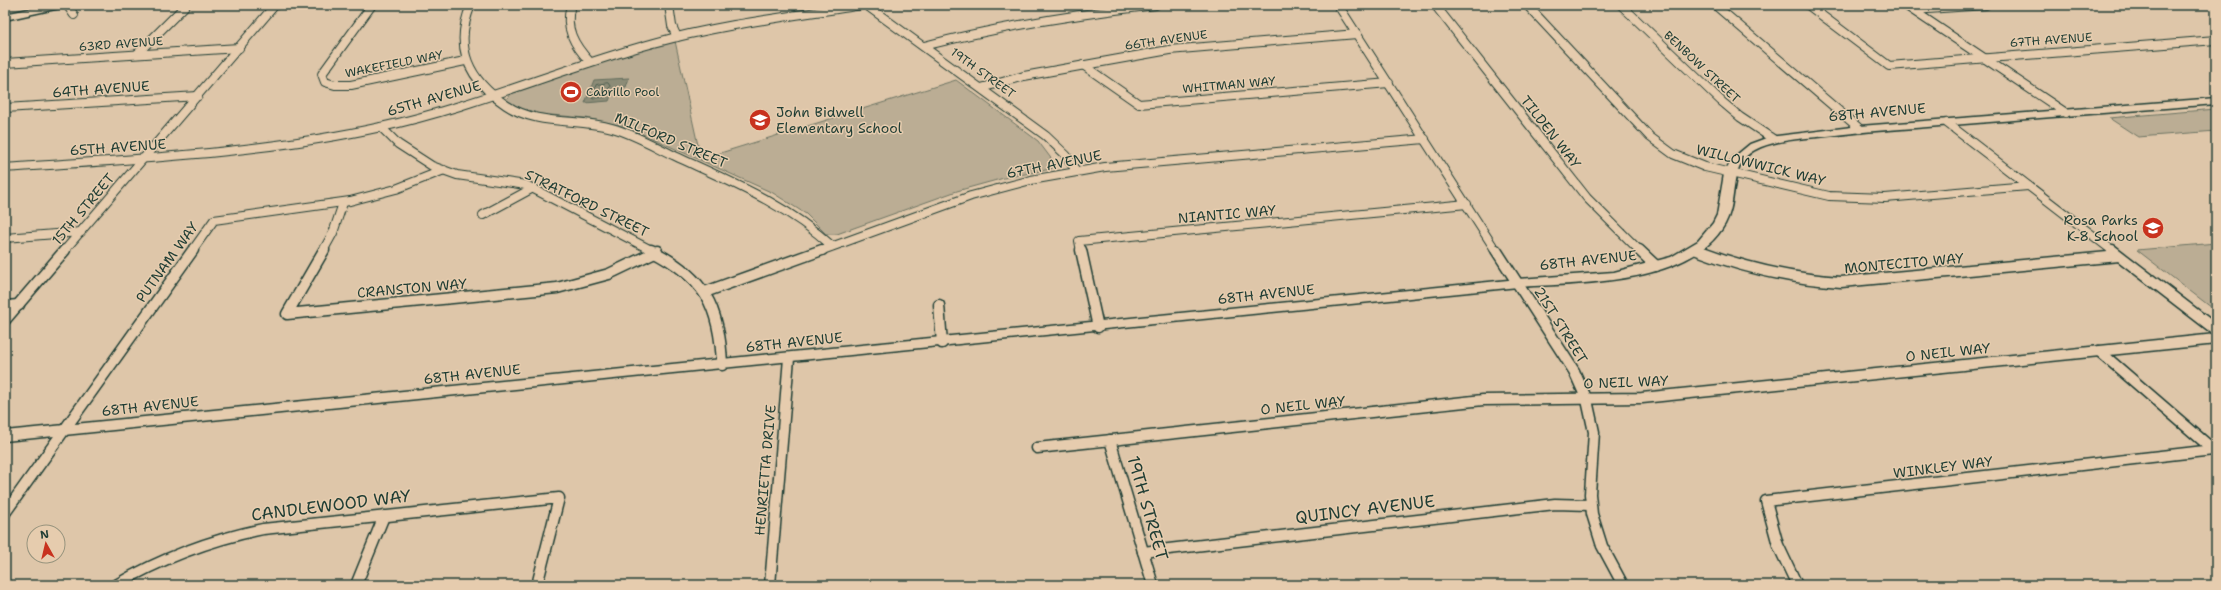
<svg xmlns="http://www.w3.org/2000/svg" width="2221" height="590" viewBox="0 0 2221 590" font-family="'Shantell Sans',sans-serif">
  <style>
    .green { fill: #bbad94; stroke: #6d7564 }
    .water { fill: #8d8c77; stroke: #616c5c }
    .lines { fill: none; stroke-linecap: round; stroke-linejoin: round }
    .shore { stroke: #4b5d4f; stroke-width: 1 }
    .street-far1-casing { stroke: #1f3d34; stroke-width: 10 }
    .street-casing { stroke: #1f3d34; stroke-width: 13 }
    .secondary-casing { stroke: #1f3d34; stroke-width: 3 }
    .street-far1 { stroke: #e6ccae; stroke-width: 8 }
    .street { stroke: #e6ccae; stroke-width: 10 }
    .secondary { fill: #e6ccae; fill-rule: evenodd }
    .labels { text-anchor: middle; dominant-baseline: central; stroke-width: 3; stroke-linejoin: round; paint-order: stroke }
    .far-street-label { font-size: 12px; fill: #1f3d34; stroke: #e6ccae }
    .far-poi-label { font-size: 12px; fill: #1f3d34; stroke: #e6ccae; text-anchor: start }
    .street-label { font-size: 14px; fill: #1f3d34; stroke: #e6ccae }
    .poi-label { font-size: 14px; fill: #1f3d34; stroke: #e6ccae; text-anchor: start }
    .near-street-label { font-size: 17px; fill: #1f3d34; stroke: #e6ccae }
  </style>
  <rect width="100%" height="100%" fill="#dec6a9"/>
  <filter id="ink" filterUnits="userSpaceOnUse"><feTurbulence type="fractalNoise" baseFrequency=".025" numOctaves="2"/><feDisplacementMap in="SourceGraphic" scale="8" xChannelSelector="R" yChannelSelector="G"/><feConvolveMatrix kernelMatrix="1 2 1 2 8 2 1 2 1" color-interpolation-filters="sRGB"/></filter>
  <g filter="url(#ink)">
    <g class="green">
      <polygon points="675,41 701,159 956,80 1038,141 1056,165 1051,169 1004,178 957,191 837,234 826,234 806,214 773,193 627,127 586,118 528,113 506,100 510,94 623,55"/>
      <polygon points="2216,109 2216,131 2138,137 2109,118"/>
      <polygon points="2216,243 2216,311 2137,250"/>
    </g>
    <polygon class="water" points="629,78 626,87 614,88 609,101 585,103 594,80"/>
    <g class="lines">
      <polygon class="shore" points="608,83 610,86 606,97 592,98 596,85"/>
      <g class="street-far1-casing">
        <g id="street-far1">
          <polyline points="67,5 74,15"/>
          <polyline points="372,5 322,74 325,82 335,85 351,85 465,61"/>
          <path d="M471,5C453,48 469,80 506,105C537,126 577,118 612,128C634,134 654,146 675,156C731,182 786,204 832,246"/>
          <path d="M571,5C564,28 574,45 590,62"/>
          <polyline points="669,5 672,26 677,37"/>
          <polyline points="866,5 1046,136 1066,155 1076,171"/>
          <polyline points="1338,5 1496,251"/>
          <polyline points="1435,5 1587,198 1640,251"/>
          <polyline points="1527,5 1650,137 1673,154 1705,167 1829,196 1885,198 2028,186"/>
          <polyline points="1621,5 1721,101 1740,117 1773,139"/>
          <polyline points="1715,5 1860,129"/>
          <polyline points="1808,5 1889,66 2216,40"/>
          <polyline points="1905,5 2066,113"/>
          <polyline points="1913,10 1986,5"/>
          <path d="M924,46C1000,26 1078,14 1156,5"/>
          <polyline points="137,54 186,5"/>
          <polyline points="5,63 239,48"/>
          <polyline points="1083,65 1139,104 1389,83"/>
          <polyline points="981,88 1024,76 1169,50 1357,34"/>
          <polyline points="5,108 198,96"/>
          <polyline points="1947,123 2113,251"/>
          <polyline points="381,127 398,144 432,166 457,175 526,185 653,251"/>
          <path d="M5,168C131,159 258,154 381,127C474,107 562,68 654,43C722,24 793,16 862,5"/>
          <polyline points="483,215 533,188"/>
          <polyline points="5,238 81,232"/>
          <polyline points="1695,249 1699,251"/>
          <polyline points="64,251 275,5"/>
          <polyline points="192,251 214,220 350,201 396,189 444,170"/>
          <polyline points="323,251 333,233 343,203"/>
          <polyline points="820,251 971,196 1031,180 1105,167 1425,139"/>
          <polyline points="1081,251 1079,241 1467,204"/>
        </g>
      </g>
      <g class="street-casing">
        <g id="street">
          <polyline points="324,250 287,314 557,288 609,274 657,251"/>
          <path d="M651,250C704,277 720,306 722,365"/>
          <polyline points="1081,250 1098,327"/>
          <polyline points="1496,250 1574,371 1587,400 1594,432 1590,494 1592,514 1602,546 1623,585"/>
          <polyline points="1639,250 1656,266"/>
          <path d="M1697,250C1744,268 1791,279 1841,282L2119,256"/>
          <polyline points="2112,250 2216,330"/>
          <polyline points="705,292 822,250"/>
          <polyline points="939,305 942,343"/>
          <polyline points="5,306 19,305"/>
          <polyline points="5,320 65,250"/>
          <polyline points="2099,351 2216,452"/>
          <polyline points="1110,440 1153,585"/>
          <polyline points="1037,448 1483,400 1642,398 2216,339"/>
          <polyline points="5,513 193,250"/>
          <polyline points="1143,552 1555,504 1590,505"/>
          <path d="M116,585C162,558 210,540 263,529L559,498L537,585"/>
          <polyline points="356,585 384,516"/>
          <polyline points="770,585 789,358"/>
          <polyline points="1797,585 1778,545 1766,501 2213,450"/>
        </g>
      </g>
      <g class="secondary-casing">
        <g id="secondary">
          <polygon points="47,5 65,5 60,8 5,20 5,14"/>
          <path d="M2216,98V104C2116,112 2015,120 1915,128C1882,130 1850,133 1818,137C1799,139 1779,140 1761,147C1725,161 1740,198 1725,224C1691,285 1579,283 1518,287L5,441V431L1518,279L1614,272L1671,257L1698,241L1713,223L1717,215L1724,174L1733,158L1750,144L1769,137L1860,126Z"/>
        </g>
      </g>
      <use href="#street-far1" class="street-far1"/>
      <use href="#street" class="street"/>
      <use href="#secondary" class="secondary"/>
    </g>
  </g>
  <defs>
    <g id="stadium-disc" transform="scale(1.15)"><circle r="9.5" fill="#c8321e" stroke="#e6ccae"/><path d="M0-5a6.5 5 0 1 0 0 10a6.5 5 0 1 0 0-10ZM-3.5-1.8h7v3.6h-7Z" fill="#fff"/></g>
    <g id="school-disc" transform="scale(1.15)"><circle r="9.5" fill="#c8321e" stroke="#e6ccae"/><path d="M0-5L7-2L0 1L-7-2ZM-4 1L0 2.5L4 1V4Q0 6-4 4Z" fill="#fff"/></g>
  </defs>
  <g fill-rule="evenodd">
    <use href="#stadium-disc" x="571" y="92"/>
    <use href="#school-disc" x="760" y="120"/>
    <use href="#school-disc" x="2153" y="228"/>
  </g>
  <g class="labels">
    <g class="far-street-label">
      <text transform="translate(1166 40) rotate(-8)">66TH AVENUE</text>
      <text transform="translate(2051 40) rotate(-4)">67TH AVENUE</text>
      <text transform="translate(121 44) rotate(-4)">63RD AVENUE</text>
      <text transform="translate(394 64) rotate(-11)">WAKEFIELD WAY</text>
      <text transform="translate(1702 67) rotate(43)">BENBOW STREET</text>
      <text transform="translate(983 73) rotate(36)">19TH STREET</text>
      <text transform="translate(1229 85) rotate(-5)">WHITMAN WAY</text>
    </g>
    <g class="far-poi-label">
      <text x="586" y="92">Cabrillo Pool</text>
    </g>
    <g class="street-label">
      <text transform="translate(101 89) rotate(-4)">64TH AVENUE</text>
      <text transform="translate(434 98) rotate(-16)">65TH AVENUE</text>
      <text transform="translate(1877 112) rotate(-5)">68TH AVENUE</text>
      <text transform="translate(1551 132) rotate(52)">TILDEN WAY</text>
      <text transform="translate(671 140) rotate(23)">MILFORD STREET</text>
      <text transform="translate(118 147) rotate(-4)">65TH AVENUE</text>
      <text transform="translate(1054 164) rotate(-11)">67TH AVENUE</text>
      <text transform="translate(1761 165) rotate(14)">WILLOWWICK WAY</text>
      <text transform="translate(587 203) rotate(26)">STRATFORD STREET</text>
      <text transform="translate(83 209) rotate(-50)">15TH STREET</text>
      <text transform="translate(1227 214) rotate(-5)">NIANTIC WAY</text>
      <text transform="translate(1588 260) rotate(-6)">68TH AVENUE</text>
      <text transform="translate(167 262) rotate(-54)">PUTNAM WAY</text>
      <text transform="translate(1904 263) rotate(-5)">MONTECITO WAY</text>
      <text transform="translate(412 288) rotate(-5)">CRANSTON WAY</text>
      <text transform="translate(1266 294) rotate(-6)">68TH AVENUE</text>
      <text transform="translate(1561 325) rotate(58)">21ST STREET</text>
      <text transform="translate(794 342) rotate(-6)">68TH AVENUE</text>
      <text transform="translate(1948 352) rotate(-6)">O NEIL WAY</text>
      <text transform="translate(472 374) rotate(-6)">68TH AVENUE</text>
      <text transform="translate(1626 382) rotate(-2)">O NEIL WAY</text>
      <text transform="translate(1303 405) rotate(-6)">O NEIL WAY</text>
      <text transform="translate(150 406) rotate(-6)">68TH AVENUE</text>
      <text transform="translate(1943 467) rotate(-7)">WINKLEY WAY</text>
      <text transform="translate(765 470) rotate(-85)">HENRIETTA DRIVE</text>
    </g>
    <g class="poi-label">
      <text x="776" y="112">John Bidwell<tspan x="776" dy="16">Elementary School</tspan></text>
      <text x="2138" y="220" text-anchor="end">Rosa Parks<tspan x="2138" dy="16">K-8 School</tspan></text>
    </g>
    <g class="near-street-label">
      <text transform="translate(331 505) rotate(-7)">CANDLEWOOD WAY</text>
      <text transform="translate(1148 508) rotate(74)">19TH STREET</text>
      <text transform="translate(1365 509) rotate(-7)">QUINCY AVENUE</text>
    </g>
  </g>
  <rect width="2221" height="590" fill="none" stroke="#e6ccae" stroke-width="20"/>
  <rect x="10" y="10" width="2201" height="570" fill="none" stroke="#1f3d34" stroke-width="1.5" filter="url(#ink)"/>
  <g transform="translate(46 544) rotate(352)"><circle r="19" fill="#e6ccae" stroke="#96937d"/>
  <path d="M0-3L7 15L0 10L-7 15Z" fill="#c8321e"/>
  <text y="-6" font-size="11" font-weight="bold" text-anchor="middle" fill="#1f3d34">N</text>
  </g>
</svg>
